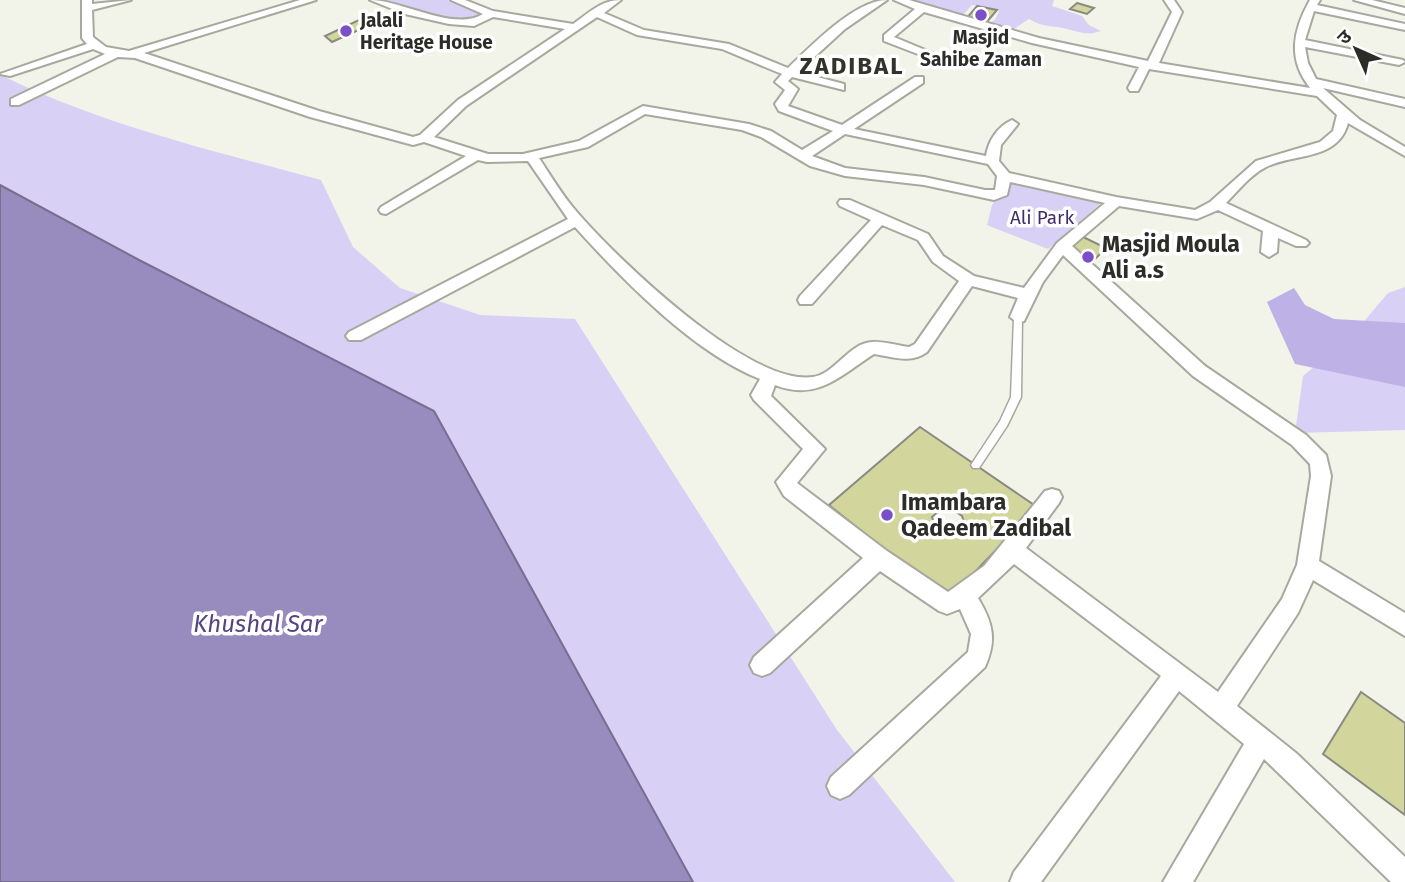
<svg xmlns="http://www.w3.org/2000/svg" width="1405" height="882" viewBox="0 0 1405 882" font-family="'Fira Sans','Noto Sans Devanagari',sans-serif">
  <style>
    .green { fill: #d8d0f5 }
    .forest { fill: #beb1e6 }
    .water { fill: #988bbe; stroke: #786e91; stroke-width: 2 }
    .building { fill: #d3d69c; stroke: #8a8a82; stroke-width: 2; fill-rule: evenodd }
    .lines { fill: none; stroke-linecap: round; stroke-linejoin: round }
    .service-casing { stroke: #a7a89e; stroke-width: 3 }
    .minor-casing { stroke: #a7a89e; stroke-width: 4 }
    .service { fill: #fff; fill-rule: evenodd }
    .minor { fill: #fff; fill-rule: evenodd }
    .poi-dot { fill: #7a4fc8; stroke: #fff; stroke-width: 2.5 }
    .labels { text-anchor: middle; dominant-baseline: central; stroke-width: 7; stroke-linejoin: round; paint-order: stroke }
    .far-poi-label { font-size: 19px; font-weight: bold; fill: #2c2c28; stroke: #fff; text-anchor: start }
    .far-park-label { font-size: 19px; fill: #422d6c; stroke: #fff }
    .poi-label { font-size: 23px; font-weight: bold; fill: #2c2c28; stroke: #fff; text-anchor: start }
    .far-district-label { font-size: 24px; font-weight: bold; letter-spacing: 2px; fill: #33332c; stroke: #fff }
    .water-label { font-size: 24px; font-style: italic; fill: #564283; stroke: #fff }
  </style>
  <rect width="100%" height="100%" fill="#f2f3e9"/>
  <g class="green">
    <polygon points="378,0 447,0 481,13 468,21"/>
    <path d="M912,0H1054L1052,6L1082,16L1089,25L1101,31C1087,36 1080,32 1067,29C1053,25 1043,28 1029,19L1009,32L984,26L995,20L999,12L998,9L972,5L959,19L910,2Z"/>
    <path d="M0,71L5,77C106,126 214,151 321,180L353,247L400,288L480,315L575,319L837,730L955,882H0Z"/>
    <polygon points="1011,181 1101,203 1048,249 987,225 992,205"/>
    <polygon points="1405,287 1405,430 1295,433 1303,376 1355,332 1388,293"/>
  </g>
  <polygon class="forest" points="1294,288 1305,305 1334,319 1405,323 1405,387 1295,364 1267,302"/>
  <polygon class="water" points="0,185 141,261 434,411 693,882 0,882"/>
  <g class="building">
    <polygon points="1077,3 1094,8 1087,14 1070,9"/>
    <polygon points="977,6 997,10 985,24 966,19"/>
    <polygon points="361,19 374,23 332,42 325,36"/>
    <polygon points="1079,235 1106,248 1088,266 1066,246"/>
    <path d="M920,427L1037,507L948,600L829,505ZM942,509L953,510L962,516L965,525L961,533L952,536L937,530L932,517Z"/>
    <polygon points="1361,692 1405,723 1405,815 1323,754"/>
  </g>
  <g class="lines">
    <g class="service-casing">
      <polygon id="service" points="1018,314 1022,317 1021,397 1007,426 979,468 973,468 971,465 1000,421 1011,397 1014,317"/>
    </g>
    <g class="minor-casing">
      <g id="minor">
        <path d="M82,0H92V4L131,0L92,10L93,37L106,47L129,51L300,0H316L144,53L319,111L413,137L420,135L458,100L565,29L493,17L474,26L449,24L405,14L370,0C402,0 454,32 483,14L451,0H465L493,11L573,24C589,13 601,0 621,0L604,13L644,30L729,44L788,68C811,46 855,0 887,0L845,29L798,72L844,84V90L792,77L788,81L798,89L788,106L842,125L915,77H923V83L854,129L986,156C988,141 998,126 1012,120L1018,124L1001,145L999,161L1009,173L1116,197L1195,210L1210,202L1256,161L1320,142L1333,131L1337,115L1317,96L1149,69L1138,91H1130L1128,88L1139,67L1032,43L924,12L894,37L959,64L949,66L884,41V35L915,9L894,0H909L1039,38L1148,61L1172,12L1164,0H1174L1182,12L1159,63L1310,88C1287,59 1293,30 1310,0H1320L1317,5L1405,24V30L1314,11L1305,40L1403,60L1405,62L1399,65L1305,47L1308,63L1316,79L1405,99V107L1323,88L1360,120L1405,147V156L1348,123C1338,161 1294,153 1266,167C1250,175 1239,190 1226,203L1306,240L1309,243L1306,246H1296L1278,238L1277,252L1269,257L1261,252L1263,231L1218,210L1197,219L1119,206L1072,246L1205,366L1306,435L1326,455L1331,476L1319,561L1405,613V636L1313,580L1298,613L1237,706L1296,753L1405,857V882H1391L1264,759L1193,882H1163L1244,744L1179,691L1041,882H1010L1014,872L1161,676L1014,564L978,598C993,623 997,640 985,667L849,795L840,799L831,795L827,786L831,777L968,652L971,634L960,609L947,614L939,611L880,571L770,673L762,676L754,673L750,665L754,657L863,558L784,496L776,482L803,449L754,400L751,395L760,379C694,353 623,280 575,227L361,340H349L346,336L349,332L568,219L528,161L487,162L478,160L386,214L381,213L379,210L381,207L466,156L424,142L413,145L310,117L135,58L118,57L19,105H11V99L105,54L93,49L10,76L0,74L87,44L82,38ZM597,17L637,35L722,49L782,74L775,82L785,90L775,104L779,111L833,131L802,150L771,131L749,124L643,106L579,141L523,154H488L434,137L466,106ZM645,114L742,130L761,137L810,166L845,176L924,185L994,200L1007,195L1010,182L1105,203L1057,243L1024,288L974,276L943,256L928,234L850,200H840L838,203L840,206L871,220L800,296L798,300L800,304H812L882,225L918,240L933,262L959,281L915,344L909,347C898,346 884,341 872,342C849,343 835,374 813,377C749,386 616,258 576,211C562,195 551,176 539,158L588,147ZM845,134L988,164L997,176L995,190H985L924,177L845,168L812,156ZM1063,255L1193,376L1292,445L1310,464L1311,476L1297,565L1282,599L1218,692L1026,548L1059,503L1062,497L1059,491L1052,489L1045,491L984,566L948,592L887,551L797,483L825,449L771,396L775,385C817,402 841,375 874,354C894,357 910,364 927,352L972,286L1018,298L1010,317L1018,323L1024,321L1043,282Z"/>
        <polygon points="1354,0 1372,0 1405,8 1405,14"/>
      </g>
    </g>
    <use href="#service" class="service"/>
    <use href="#minor" class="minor"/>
  </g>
  <g class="poi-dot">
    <circle cx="981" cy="15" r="7"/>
    <circle cx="346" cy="31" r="7"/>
    <circle cx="1088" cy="257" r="7"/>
    <circle cx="887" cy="515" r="7"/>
  </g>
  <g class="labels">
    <g class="far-poi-label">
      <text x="360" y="20">Jalali<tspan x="360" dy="22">Heritage House</tspan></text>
      <text x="981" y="37" text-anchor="middle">Masjid<tspan x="981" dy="22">Sahibe Zaman</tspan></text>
    </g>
    <g class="far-park-label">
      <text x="1042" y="217">Ali Park</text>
    </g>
    <g class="poi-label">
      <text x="1102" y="244">Masjid Moula<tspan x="1102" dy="26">Ali a.s</tspan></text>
      <text x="901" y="502">Imambara<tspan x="901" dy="26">Qadeem Zadibal</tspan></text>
    </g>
    <g class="far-district-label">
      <text x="852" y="66">ZADIBAL</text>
    </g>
    <g class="water-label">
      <text x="258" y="624">Khushal Sar</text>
    </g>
  </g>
  <g transform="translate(1356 49) rotate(315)" stroke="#ffffff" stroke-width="5" paint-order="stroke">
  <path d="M0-5L12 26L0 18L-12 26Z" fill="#2c2c28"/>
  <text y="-10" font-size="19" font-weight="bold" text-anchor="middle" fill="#2c2c28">उ</text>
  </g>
</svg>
